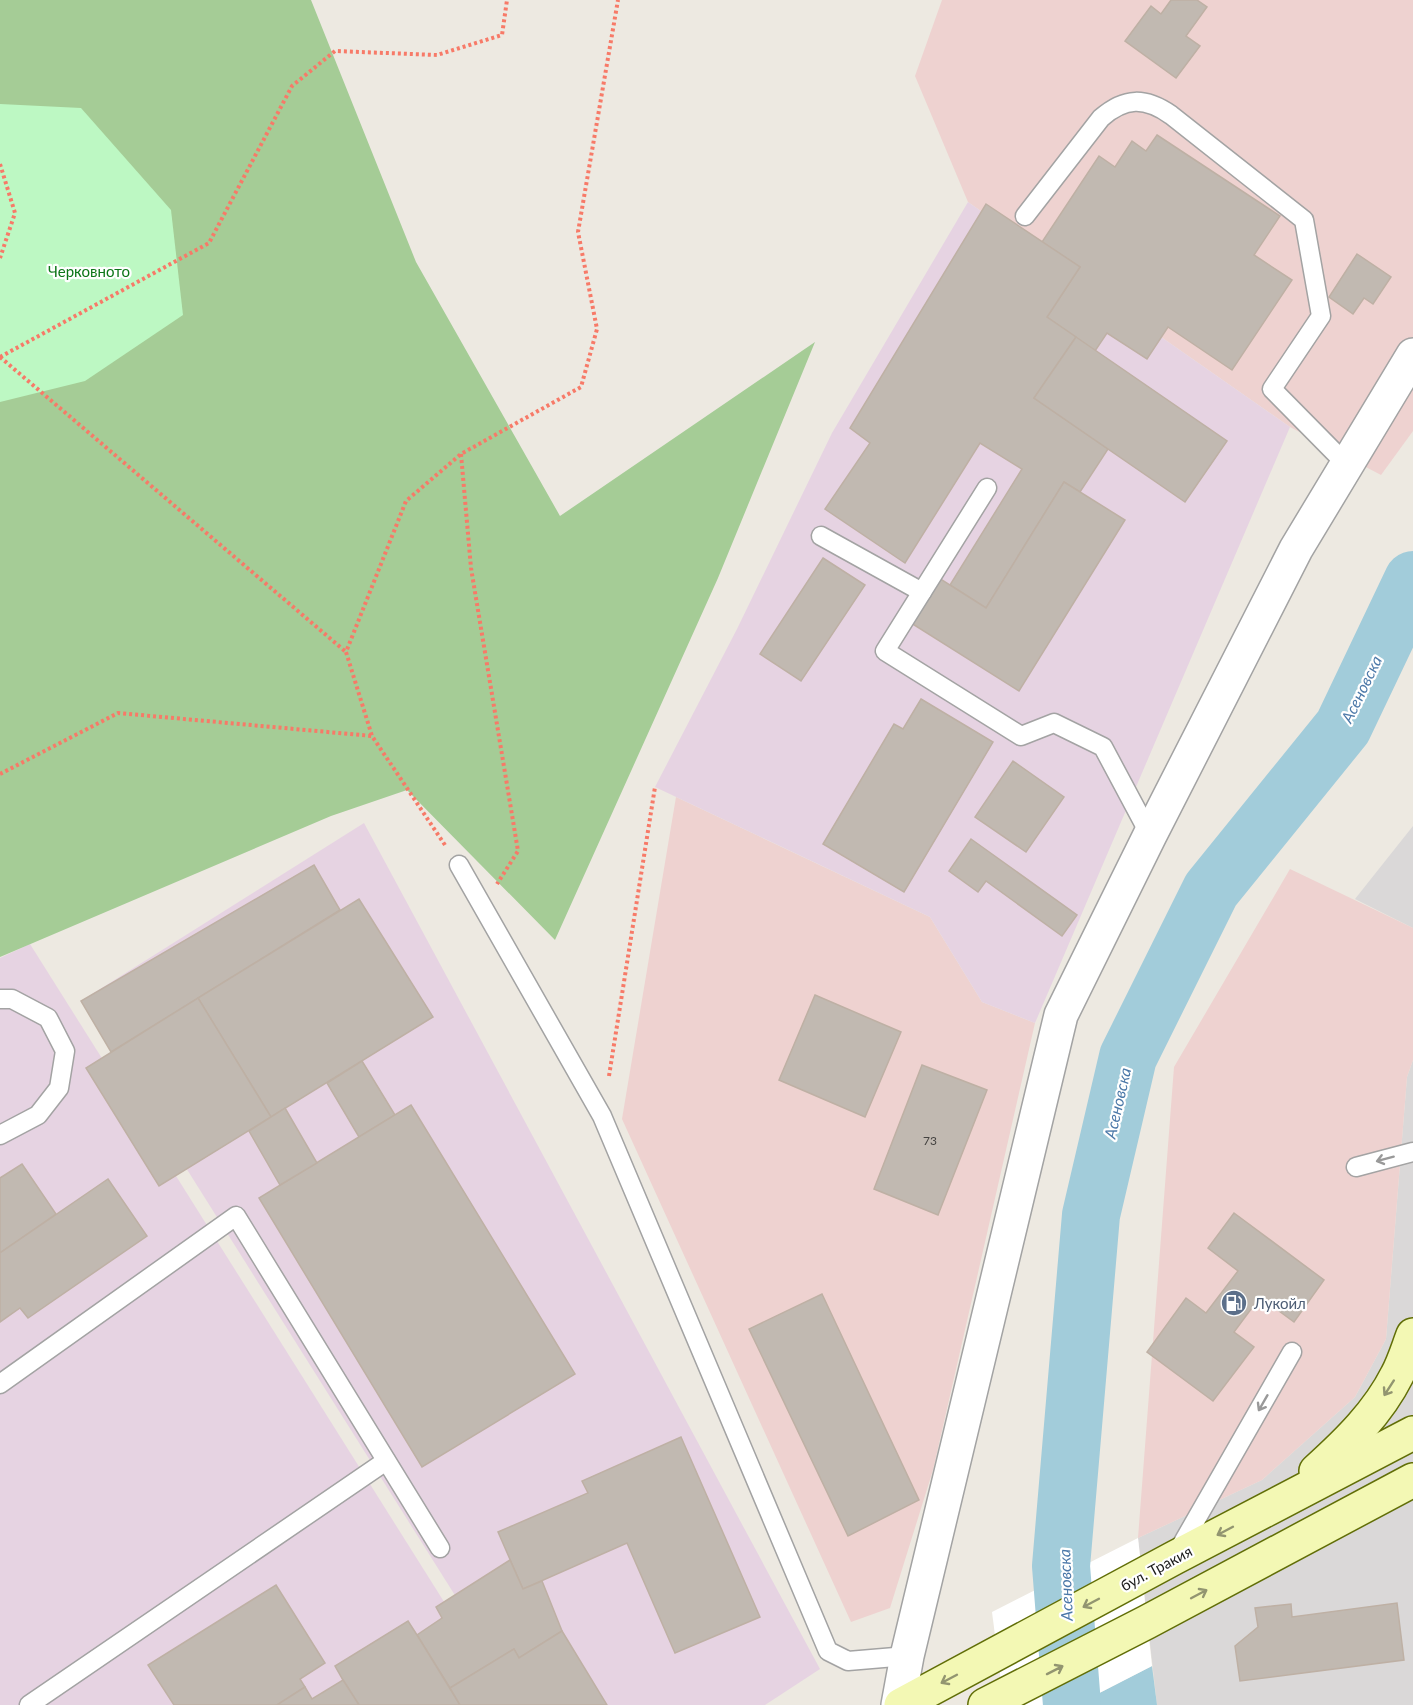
<svg xmlns="http://www.w3.org/2000/svg" width="1413" height="1705" viewBox="0 0 1413 1705" font-family="Lato,sans-serif">
  <style>
    .residential { fill: #dad8d8 }
    .commercial { fill: #eed2d0 }
    .industrial { fill: #e6d3e2 }
    .forest { fill: #a5cc96 }
    .park { fill: #bdf8c3 }
    .water { fill: #a2ccda }
    .pier { fill: #fff }
    .lines { fill: none; stroke-linecap: round; stroke-linejoin: round }
    .river { stroke: #a2ccda; stroke-width: 58 }
    .building { fill: #c1b9b1; stroke: #beb0a4; stroke-width: 1.5 }
    .service-casing { stroke: #a3a3a3; stroke-width: 21 }
    .minor-casing { stroke: #a3a3a3; stroke-width: 36 }
    .secondary-casing { stroke: #616e07; stroke-width: 36 }
    .path { stroke: #f77a68; stroke-width: 4; stroke-dasharray: 3 3; stroke-linecap: butt }
    .service { stroke: #fff; stroke-width: 18 }
    .minor { stroke: #fff; stroke-width: 33 }
    .secondary { stroke: #f3f8b4; stroke-width: 33 }
    .oneway { stroke: #999 }
    .oneway2 { stroke: #929570 }
    .labels { text-anchor: middle; dominant-baseline: central; stroke-width: 4.5; stroke-linejoin: round; paint-order: stroke }
    .number-label { font-size: 12px; fill: #454341 }
    .park-label { font-size: 15px; fill: #0d7618; stroke: #fff }
    .service-label { font-size: 15px; fill: #4e5e75; stroke: #fff; text-anchor: start }
    .street-label { font-size: 15px; fill: #1c1c1c; stroke: #fff }
    .water-label { font-size: 16px; font-style: italic; fill: #4b78a8; stroke: #fff }
  </style>
  <rect width="100%" height="100%" fill="#ede9e1"/>
  <g class="residential">
    <polygon points="1413,826 1413,928 1355,899"/>
    <polygon points="1413,1060 1413,1705 1157,1705 1138,1538 1262,1480 1355,1397 1386,1339 1407,1077"/>
  </g>
  <g class="commercial">
    <polygon points="942,0 1413,0 1413,431 1381,475 1290,427 968,202 915,76"/>
    <polygon points="676,797 930,917 982,1002 1035,1023 933,1470 890,1608 851,1622 622,1119"/>
    <polygon points="1290,869 1413,928 1413,1060 1407,1077 1386,1339 1355,1397 1262,1480 1138,1538 1174,1067"/>
  </g>
  <g class="industrial">
    <polygon points="968,202 1290,427 1035,1023 982,1002 930,917 655,787 737,629 832,433"/>
    <polygon points="364,823 820,1669 765,1705 524,1705 81,1001"/>
    <polygon points="30,944 509,1705 0,1705 0,958"/>
  </g>
  <polygon class="forest" points="0,0 311,0 416,262 560,516 815,342 718,578 555,940 407,790 331,816 0,957"/>
  <polygon class="park" points="0,104 81,108 171,210 183,315 85,381 0,402"/>
  <polygon class="water" points="1152,1666 1157,1705 1076,1705"/>
  <polygon class="pier" points="1138,1538 1152,1666 1076,1705 1004,1705 992,1612"/>
  <g class="lines">
    <polyline class="river" points="1072,1705 1061,1566 1091,1215 1128,1057 1211,890 1343,727 1413,580"/>
  </g>
  <g class="building">
    <polygon points="1171,0 1197,0 1207,7 1186,36 1200,46 1176,78 1125,41 1151,6 1161,14"/>
    <polygon points="1157,135 1280,216 1254,255 1292,280 1232,370 1168,327 1147,359 1107,333 1095,351 1047,317 1080,267 1042,242 1099,156 1115,167 1132,141 1146,151"/>
    <polygon points="986,204 1080,267 1047,317 1076,337 1034,398 1108,449 1080,492 1064,482 986,608 950,585 1022,469 980,443 905,563 825,509 870,443 850,428"/>
    <polygon points="1357,254 1391,277 1373,304 1364,298 1353,314 1329,297"/>
    <polygon points="1076,337 1227,441 1185,502 1034,398"/>
    <polygon points="1064,482 1125,520 1019,691 911,623 939,578 986,608"/>
    <polygon points="823,558 865,585 801,681 760,654"/>
    <polygon points="921,699 993,742 904,892 823,844 894,724 903,729"/>
    <polygon points="1013,761 1064,797 1026,852 975,817"/>
    <polygon points="971,839 1077,915 1062,936 986,881 978,892 949,871"/>
    <polygon points="314,865 340,910 111,1052 81,1001"/>
    <polygon points="359,899 433,1017 271,1117 198,998"/>
    <polygon points="815,995 901,1032 865,1117 779,1080"/>
    <polygon points="198,998 271,1117 159,1186 86,1068"/>
    <polygon points="362,1061 395,1115 359,1137 327,1083"/>
    <polygon points="922,1065 987,1090 938,1215 874,1189"/>
    <polygon points="411,1105 575,1374 422,1467 259,1198"/>
    <polygon points="285,1108 317,1163 280,1185 249,1131"/>
    <polygon points="22,1164 56,1214 0,1253 0,1178"/>
    <polygon points="108,1179 147,1236 28,1318 20,1308 0,1322 0,1253"/>
    <polygon points="1234,1213 1324,1280 1294,1322 1260,1297 1234,1332 1254,1347 1213,1401 1147,1352 1186,1298 1206,1313 1238,1271 1208,1248"/>
    <polygon points="822,1294 919,1500 848,1536 749,1329"/>
    <polygon points="681,1437 760,1617 675,1653 627,1543 523,1589 498,1532 588,1493 582,1481"/>
    <polygon points="510,1560 523,1589 542,1581 562,1631 519,1658 514,1649 450,1688 417,1635 442,1618 436,1607"/>
    <polygon points="276,1585 325,1663 300,1679 305,1687 277,1705 174,1705 148,1665"/>
    <polygon points="1397,1603 1404,1660 1240,1681 1235,1646 1258,1627 1255,1608 1291,1604 1292,1617"/>
    <polygon points="408,1621 417,1635 460,1705 359,1705 343,1680 335,1666"/>
    <polygon points="562,1631 607,1705 460,1705 450,1688 514,1649 519,1658"/>
    <polygon points="343,1680 359,1705 277,1705 305,1687 312,1699"/>
  </g>
  <g class="lines">
    <g class="service-casing">
      <g id="service">
        <path d="M1025,216L1101,118C1125,97 1145,97 1171,115L1304,220L1321,316L1272,389L1347,465"/>
        <polyline points="987,488 885,651 1021,736 1054,723 1103,747 1150,835"/>
        <polyline points="821,536 922,592"/>
        <polyline points="459,865 602,1116 828,1651 848,1661 907,1656"/>
        <polyline points="0,999 12,999 48,1018 65,1051 59,1088 38,1115 0,1135"/>
        <polyline points="1356,1167 1413,1152"/>
        <polyline points="0,1384 236,1216 440,1548"/>
        <polyline points="1178,1551 1292,1352"/>
        <polyline points="29,1705 386,1461"/>
      </g>
    </g>
    <g class="minor-casing">
      <polyline id="minor" points="898,1705 907,1656 1061,1015 1150,835 1296,549 1413,355"/>
    </g>
    <g class="secondary-casing">
      <g id="secondary">
        <path d="M1316,1471C1347,1443 1378,1413 1397,1375C1404,1362 1408,1348 1413,1335"/>
        <polyline points="901,1705 1174,1558 1413,1433"/>
        <polyline points="985,1705 1147,1622 1413,1480"/>
      </g>
    </g>
    <g class="path">
      <polyline points="0,164 15,213 0,258"/>
      <polyline points="0,357 209,243 292,86 335,51 437,55 502,35 507,0"/>
      <polyline points="0,357 346,652"/>
      <polyline points="461,454 471,568 518,851 497,884"/>
      <polyline points="0,774 118,713 372,736"/>
      <polyline points="445,845 372,736 346,652 406,501 461,454 581,387 597,329 578,232 618,0"/>
      <polyline points="609,1076 655,787"/>
    </g>
    <use href="#service" class="service"/>
    <use href="#minor" class="minor"/>
    <use href="#secondary" class="secondary"/>
  </g>
  <defs><path id="oneway-shaft" d="M-6 0H5M1.5-3L5.5 0L1.5 3" fill="none" stroke-width="1.6" stroke-linecap="round" stroke-linejoin="round" transform="scale(1.5)"/></defs>
  <g class="oneway">
    <use href="#oneway-shaft" transform="translate(1385 1159) rotate(165)"/>
    <use href="#oneway-shaft" transform="translate(1263 1403) rotate(120)"/>
  </g>
  <g class="oneway2">
    <use href="#oneway-shaft" transform="translate(1389 1388) rotate(123)"/>
    <use href="#oneway-shaft" transform="translate(1225 1531) rotate(152)"/>
    <use href="#oneway-shaft" transform="translate(1199 1594) rotate(-28)"/>
    <use href="#oneway-shaft" transform="translate(1091 1603) rotate(152)"/>
    <use href="#oneway-shaft" transform="translate(1055 1670) rotate(-27)"/>
    <use href="#oneway-shaft" transform="translate(949 1679) rotate(152)"/>
  </g>
  <defs>
    <g id="fuel-disc" transform="scale(1.35)"><circle r="9.5" fill="#5c6f8a" stroke="#fff"/><path d="M-5.5-6h7V0h2V4h1.3V-2.5L3-4.5l.8-.8L6-3V5H2.5V1h-1V6h-7ZM-4.2-4.7v3.2H.2V-4.7Z" fill="#fff"/></g>
  </defs>
  <g fill-rule="evenodd">
    <use href="#fuel-disc" x="1234" y="1303"/>
  </g>
  <g class="labels">
    <g class="number-label">
      <text x="930" y="1140">73</text>
    </g>
    <g class="park-label">
      <text x="89" y="271">Черковното</text>
    </g>
    <g class="service-label">
      <text x="1254" y="1303">Лукойл</text>
    </g>
    <g class="street-label">
      <text transform="translate(1156 1568) rotate(-28)">бул. Тракия</text>
    </g>
    <g class="water-label">
      <text transform="translate(1361 689) rotate(-64)">Асеновска</text>
      <text transform="translate(1117 1103) rotate(-77)">Асеновска</text>
      <text transform="translate(1065 1585) rotate(-92)">Асеновска</text>
    </g>
  </g>
</svg>
